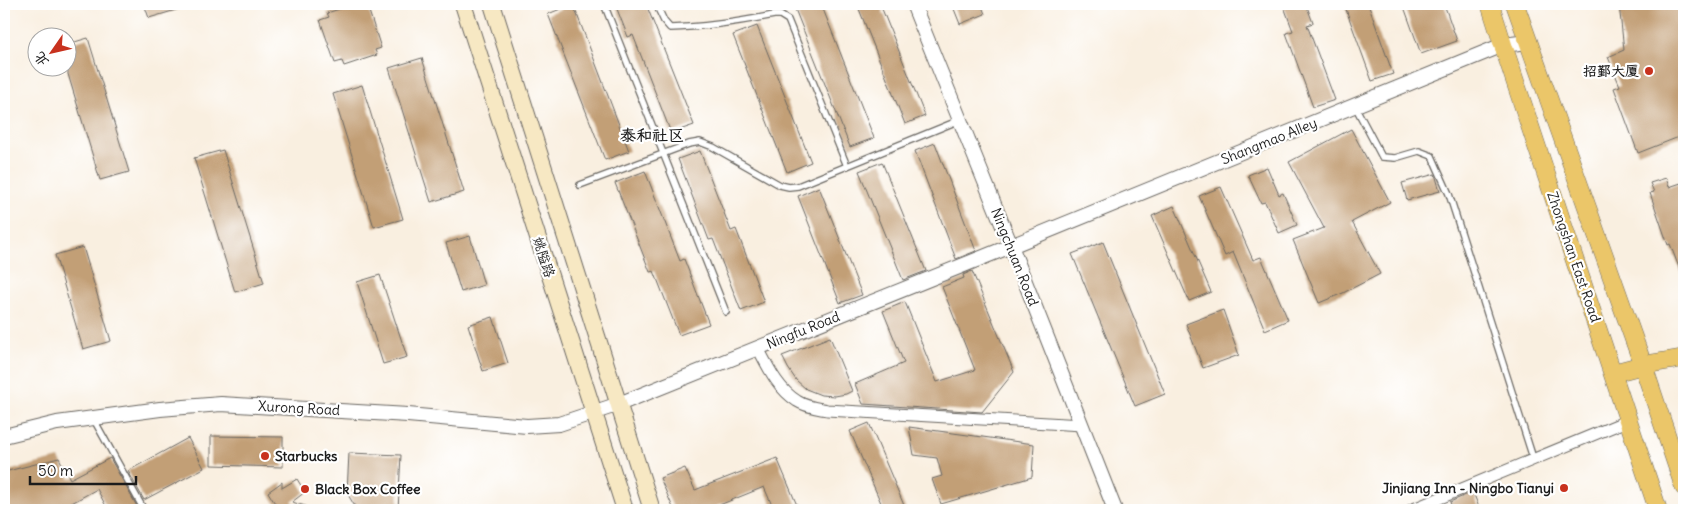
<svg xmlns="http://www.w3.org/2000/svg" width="1688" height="514" viewBox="0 0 1688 514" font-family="Delius,'LXGW WenKai TC',sans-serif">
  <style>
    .building { fill: #c29f76 }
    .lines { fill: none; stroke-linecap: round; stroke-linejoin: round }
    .service-casing { stroke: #696661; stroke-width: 8 }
    .minor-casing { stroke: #696661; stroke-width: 13 }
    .tertiary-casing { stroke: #696661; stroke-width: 16 }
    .secondary-casing { stroke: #696661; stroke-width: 18 }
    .primary-casing { stroke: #696661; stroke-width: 19 }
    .service { stroke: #fff; stroke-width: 5.5 }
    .minor { stroke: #fff; stroke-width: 11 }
    .tertiary { stroke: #fff; stroke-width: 14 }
    .secondary { stroke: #f7e8c3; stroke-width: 16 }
    .primary { stroke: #ebc669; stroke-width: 18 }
    .poi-dot { fill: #c8321e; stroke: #fff; stroke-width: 2 }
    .labels { text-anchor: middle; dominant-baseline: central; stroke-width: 4.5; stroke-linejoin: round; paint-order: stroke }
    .poi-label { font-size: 14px; font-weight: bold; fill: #1c1c1c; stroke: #fff; text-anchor: end }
    .street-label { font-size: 14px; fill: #1c1c1c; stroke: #fff }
    .quarter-label { font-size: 16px; font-weight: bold; fill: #1c1c1c; stroke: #fff }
  </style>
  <rect width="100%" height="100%" fill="#fff"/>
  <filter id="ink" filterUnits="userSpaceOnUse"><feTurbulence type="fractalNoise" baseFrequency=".02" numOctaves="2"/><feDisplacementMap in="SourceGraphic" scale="10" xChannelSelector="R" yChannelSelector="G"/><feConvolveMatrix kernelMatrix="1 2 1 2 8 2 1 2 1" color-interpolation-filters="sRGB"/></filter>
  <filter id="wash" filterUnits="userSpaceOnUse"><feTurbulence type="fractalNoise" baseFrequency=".0096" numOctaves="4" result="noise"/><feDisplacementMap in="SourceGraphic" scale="20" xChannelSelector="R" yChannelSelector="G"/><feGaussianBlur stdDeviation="1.12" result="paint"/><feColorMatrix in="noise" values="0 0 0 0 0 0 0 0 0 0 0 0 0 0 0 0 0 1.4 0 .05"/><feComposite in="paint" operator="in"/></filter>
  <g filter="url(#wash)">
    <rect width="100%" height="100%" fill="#f9efe0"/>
    <g id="blocks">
      <g class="building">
        <polygon points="144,4 186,4 186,7 149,18"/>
        <polygon points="355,4 360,4 361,7 367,5 381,48 375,50 377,55 344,66 342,61 335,63 320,20 329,17 327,13"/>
        <polygon points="573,4 629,151 605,160 548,14"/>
        <polygon points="615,4 646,4 694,125 671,133 633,35 628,37"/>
        <polygon points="793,4 821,4 874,138 850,147"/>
        <polygon points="857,4 880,4 925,116 905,124"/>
        <polygon points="952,4 981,4 985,14 960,24"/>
        <polygon points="1283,4 1306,4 1313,23 1307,25 1335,100 1313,107 1286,33 1293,31"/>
        <polygon points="1344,4 1368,4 1393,74 1372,81"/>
        <polygon points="1403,4 1444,4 1457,41 1421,54"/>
        <polygon points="1619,4 1684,4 1684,135 1638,153 1614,88 1620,86 1608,57 1624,50"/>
        <polygon points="757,26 811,162 787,172 733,35"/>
        <polygon points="88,38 129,172 100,180 68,74 68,44"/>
        <polygon points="422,58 464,192 431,202 389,68"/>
        <polygon points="362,85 403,219 374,227 333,94"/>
        <polygon points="1351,129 1390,202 1352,222 1380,274 1343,293 1319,303 1293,240 1324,228 1289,162"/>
        <polygon points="935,143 976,251 956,259 915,151"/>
        <polygon points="223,150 264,283 235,292 194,158"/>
        <polygon points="700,151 731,231 736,229 764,302 741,311 713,239 709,240 678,159"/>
        <polygon points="882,162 926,271 903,280 859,171"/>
        <polygon points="1267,167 1279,195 1283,193 1297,225 1279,233 1265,202 1261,203 1248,175"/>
        <polygon points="645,171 680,261 684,259 709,324 679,335 654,271 650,272 615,183"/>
        <polygon points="1435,174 1440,191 1407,200 1402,183"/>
        <polygon points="1666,178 1669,187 1684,182 1684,278 1683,278 1670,244 1668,245 1650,193 1654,192 1650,183"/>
        <polygon points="819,187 862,295 840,303 798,196"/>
        <polygon points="1221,187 1253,260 1261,257 1288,320 1265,330 1233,252 1225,256 1199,196"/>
        <polygon points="1174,206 1211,292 1189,301 1152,216"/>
        <polygon points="470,236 484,285 461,292 446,243"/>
        <polygon points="1103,242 1165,394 1135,406 1072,254"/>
        <polygon points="83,247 111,341 83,349 55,255"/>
        <polygon points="972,271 1014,372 982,412 863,404 855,384 904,363 883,311 905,302 937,382 975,370 942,287 964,278 963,275"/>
        <polygon points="380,275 407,357 383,364 357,282"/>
        <polygon points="1223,310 1239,355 1203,368 1186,324"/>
        <polygon points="493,317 508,363 483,371 468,325"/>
        <polygon points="830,337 852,391 846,394 835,396 821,395 806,389 796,380 788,368 782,356"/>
        <polygon points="869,423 906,510 884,510 850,431"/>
        <polygon points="909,427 1034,444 1032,477 941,504 932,479 942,476 937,458 914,455"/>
        <polygon points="211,436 283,437 283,467 211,465"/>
        <polygon points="188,438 204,468 144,500 128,471"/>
        <polygon points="349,453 401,455 398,510 357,510 347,493"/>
        <polygon points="59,458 70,479 110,458 139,510 108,510 97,489 59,510 9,510 4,500 4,472"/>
        <polygon points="777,458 799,510 774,510 764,487 707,510 674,510 660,478 685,468 695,490"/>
        <polygon points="297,479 305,492 292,502 312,508 311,510 279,510 268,492 282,482 282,488"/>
        <polygon points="1473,492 1480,510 1453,510 1450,502"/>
      </g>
    </g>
  </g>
  <g filter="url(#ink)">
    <use href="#blocks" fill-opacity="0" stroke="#696661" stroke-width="1"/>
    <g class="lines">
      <g class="service-casing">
        <g id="service">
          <polyline points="604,4 726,312"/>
          <path d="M656,4L664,21L670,28C706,27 739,22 774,15H780L788,20L847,166"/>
          <polyline points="1355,106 1382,157 1395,158 1419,151 1432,156 1449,194 1533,458"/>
          <polyline points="580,185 689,144 700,142 713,147 780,185 789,187 798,186 960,120"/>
          <polyline points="93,418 144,510"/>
        </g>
      </g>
      <g class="minor-casing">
        <g id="minor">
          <path d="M758,348C768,367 778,389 797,401C806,407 817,408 827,410L1082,425"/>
          <polyline points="1411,510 1629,420"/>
        </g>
      </g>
      <g class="tertiary-casing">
        <g id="tertiary">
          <polyline points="913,4 1011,246 1115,510"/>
          <polyline points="4,436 57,423 160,409 221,404 408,415 527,426 559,424 619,404 1011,246 1503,45 1528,42"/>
        </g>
      </g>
      <g class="secondary-casing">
        <g id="secondary">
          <polyline points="463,4 625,510"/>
          <polyline points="492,4 652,510"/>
        </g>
      </g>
      <g class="primary-casing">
        <g id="primary">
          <polyline points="1490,4 1503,45 1658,510"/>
          <polyline points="1515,4 1643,365 1684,487"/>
          <polyline points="1613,373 1643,365 1684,358"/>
        </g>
      </g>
      <use href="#service" class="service"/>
      <use href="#minor" class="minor"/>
      <use href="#tertiary" class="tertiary"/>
      <use href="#secondary" class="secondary"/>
      <use href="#primary" class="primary"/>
    </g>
  </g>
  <g class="poi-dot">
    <circle cx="1649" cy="71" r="5"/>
    <circle cx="265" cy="456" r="5"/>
    <circle cx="1564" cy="488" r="5"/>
    <circle cx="305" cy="489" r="5"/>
  </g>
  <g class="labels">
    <g class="poi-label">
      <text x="1639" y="71">招鄞大厦</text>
      <text x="275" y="456" text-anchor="start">Starbucks</text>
      <text x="1554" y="488">Jinjiang Inn - Ningbo Tianyi</text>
      <text x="315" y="489" text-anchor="start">Black Box Coffee</text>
    </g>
    <g class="street-label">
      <text transform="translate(1269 141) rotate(-22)">Shangmao Alley</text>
      <text transform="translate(544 257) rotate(72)">姚隘路</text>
      <text transform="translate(1015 257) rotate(68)">Ningchuan Road</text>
      <text transform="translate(1574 257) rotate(71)">Zhongshan East Road</text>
      <text transform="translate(803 330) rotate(-22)">Ningfu Road</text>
      <text transform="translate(299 408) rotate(3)">Xurong Road</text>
    </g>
    <g class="quarter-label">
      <text x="652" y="135">泰和社区</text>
    </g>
  </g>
  <rect width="1688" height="514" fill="none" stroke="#fff" stroke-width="20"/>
  <g transform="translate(52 52) rotate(236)"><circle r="24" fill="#ffffff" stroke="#a4a4a4"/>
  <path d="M0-4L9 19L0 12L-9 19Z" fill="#c8321e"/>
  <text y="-8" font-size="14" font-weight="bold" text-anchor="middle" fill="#1c1c1c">北</text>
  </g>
  <path d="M30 476v8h106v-8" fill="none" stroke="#1c1c1c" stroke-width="2.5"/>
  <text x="38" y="476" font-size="15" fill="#1c1c1c" stroke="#ffffff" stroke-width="4" paint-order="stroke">50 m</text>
</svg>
